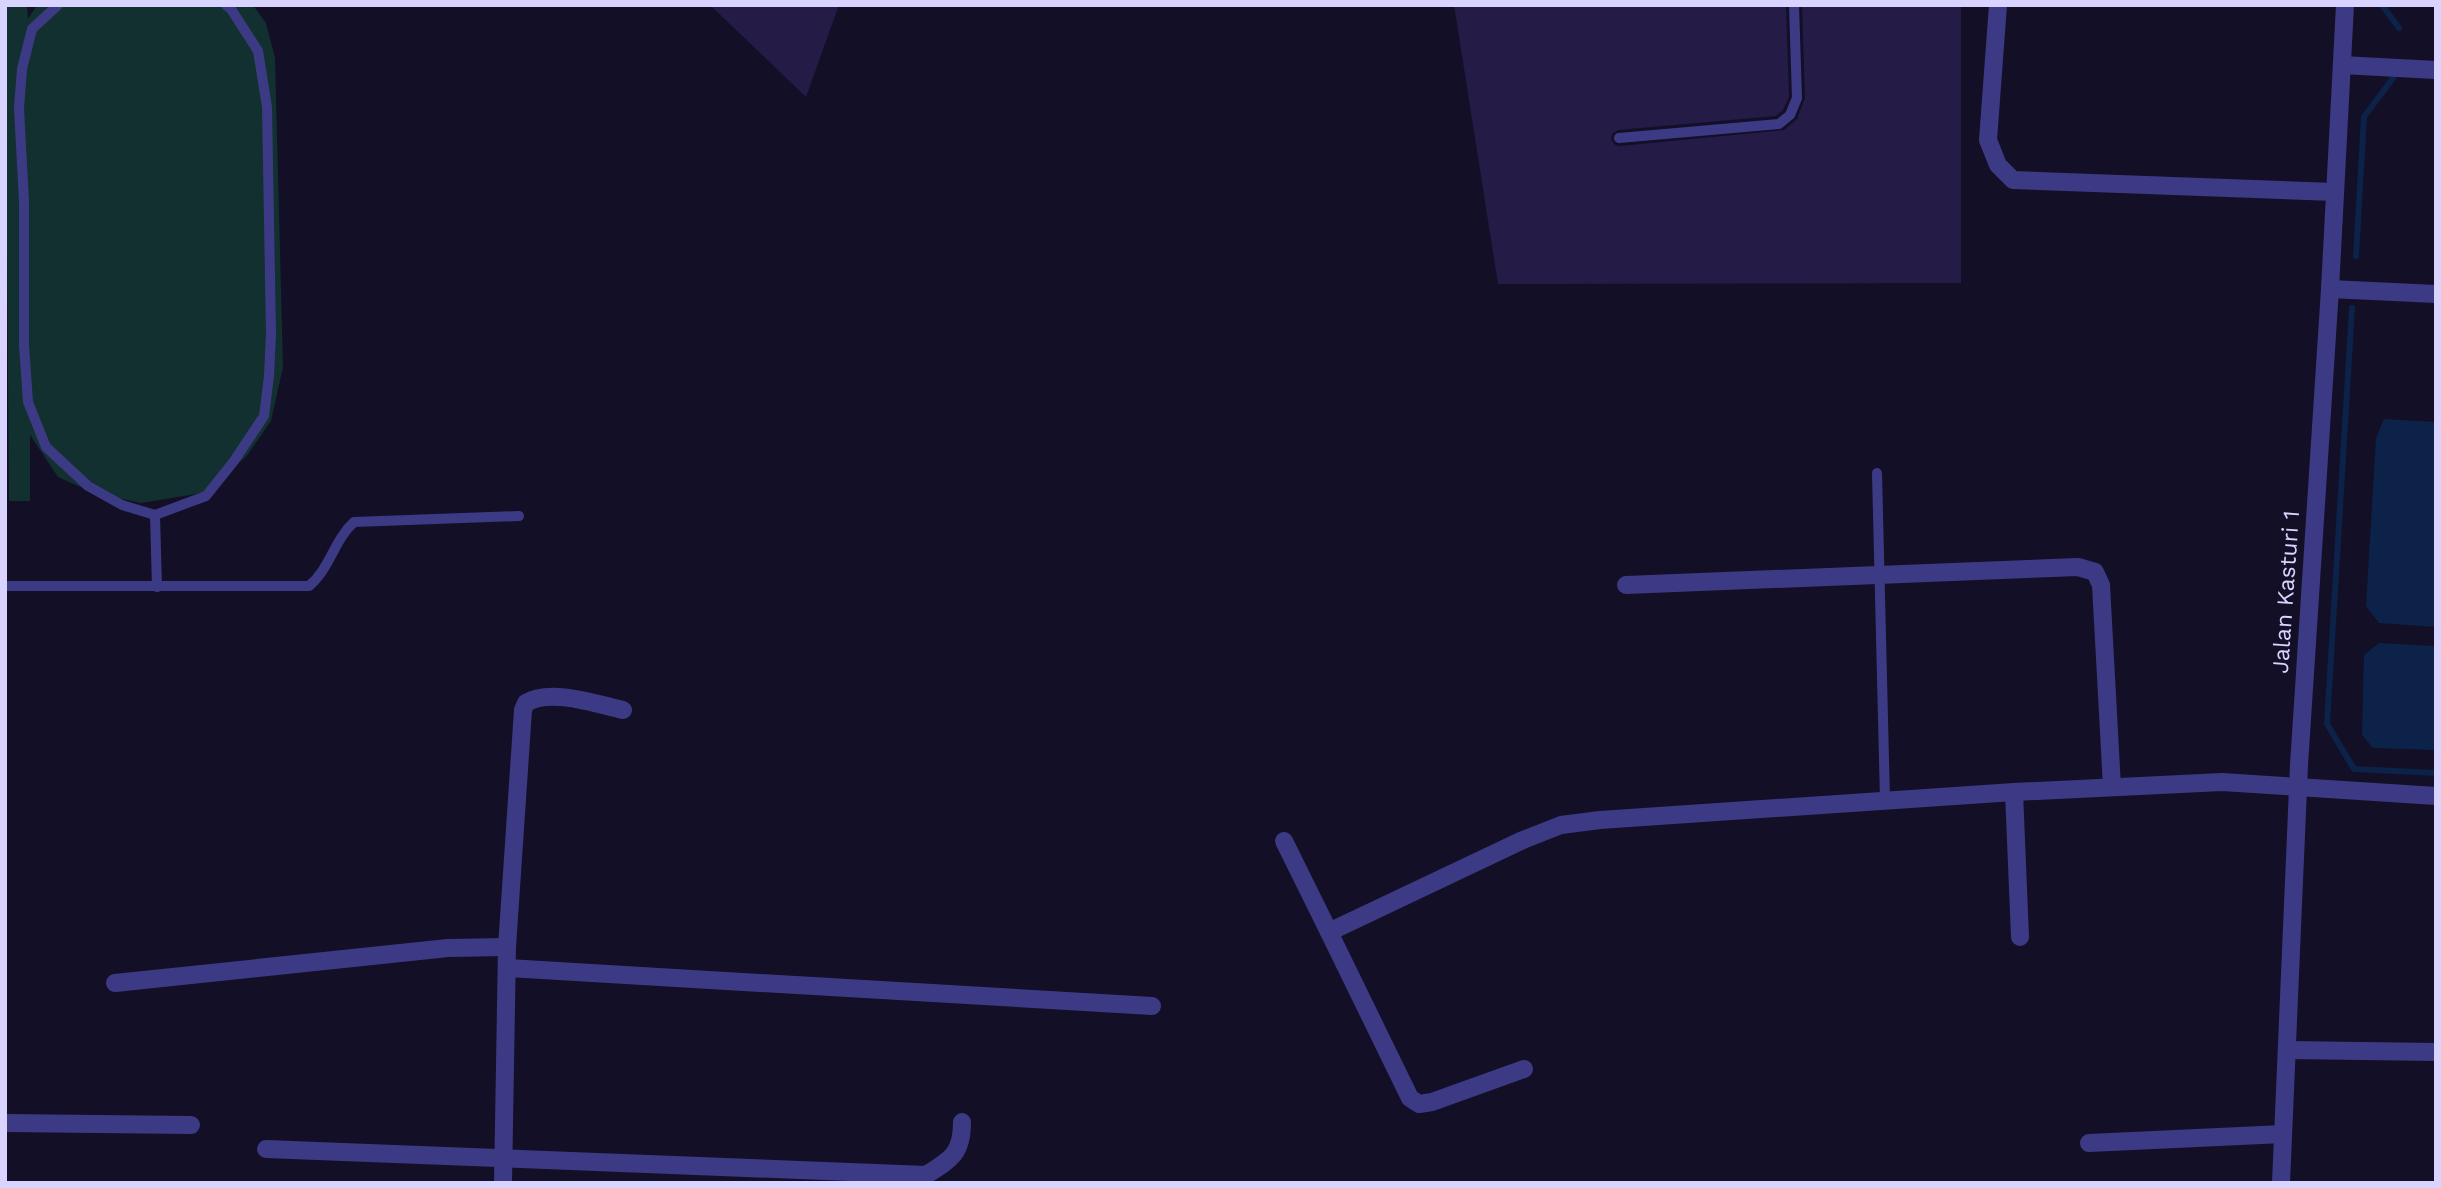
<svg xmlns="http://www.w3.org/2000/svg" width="2441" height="1188" viewBox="0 0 2441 1188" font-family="'Work Sans',sans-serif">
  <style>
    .green { fill: #12302f }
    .water { fill: #0c2248 }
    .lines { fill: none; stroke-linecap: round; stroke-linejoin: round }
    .stream { stroke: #0c2248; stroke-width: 6 }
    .building { fill: #241b47 }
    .service { stroke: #3d3a85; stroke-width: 10 }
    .minor { stroke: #3d3a85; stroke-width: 18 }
    .labels { text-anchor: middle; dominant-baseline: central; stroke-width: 7; stroke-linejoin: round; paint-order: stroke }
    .street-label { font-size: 23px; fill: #d9d4ff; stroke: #130f26 }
  </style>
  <rect width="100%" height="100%" fill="#130f26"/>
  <polygon class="green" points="5,5 27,5 28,19 37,5 253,5 266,23 275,58 283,367 271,421 246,457 202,493 141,503 94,493 58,477 30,435 30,501 9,501"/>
  <g class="water">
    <polygon points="2384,419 2436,422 2436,627 2379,623 2366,606 2376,438"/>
    <polygon points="2379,643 2436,646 2436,750 2373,748 2362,735 2364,655"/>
  </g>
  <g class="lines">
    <g class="stream">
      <polyline points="2382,5 2399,28"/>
      <polyline points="2356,256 2364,117 2396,74"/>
      <polyline points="2352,308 2327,724 2354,769 2436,773"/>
    </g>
  </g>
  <g class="building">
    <polygon points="710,5 839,5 806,97"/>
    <polygon points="1454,5 1786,5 1789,97 1783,110 1776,116 1618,130 1612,134 1611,139 1615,145 1620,146 1784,130 1797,119 1805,98 1802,5 1961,5 1961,283 1498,284"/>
  </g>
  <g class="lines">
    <g class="service">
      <polyline points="58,5 32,29 22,69 19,108 24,202 24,345 28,402 46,447 88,486 122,505 155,515 206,496 234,461 264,416 269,376 271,334 267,107 258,51 231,9 226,5"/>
      <polyline points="1619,138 1779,124 1790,115 1797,98 1794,5"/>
      <polyline points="1877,473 1885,800"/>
      <polyline points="155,515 157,587"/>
      <path d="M5,586H309C330,569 334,540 354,522L519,516"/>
    </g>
    <g class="minor">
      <polyline points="1998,5 1988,140 1998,165 2013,180 2335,192"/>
      <polyline points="2342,65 2436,70"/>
      <polyline points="2330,289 2436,294"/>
      <polyline points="1626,585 2078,567 2095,572 2101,585 2112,787"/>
      <polyline points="2014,792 2020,937"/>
      <polyline points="1284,841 1329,932"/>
      <polyline points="507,968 1152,1006"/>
      <polyline points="115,983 448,948 507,947"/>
      <polyline points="2287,1050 2436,1052"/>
      <polyline points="1524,1069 1432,1102 1419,1104 1410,1098 1329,932 1523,840 1561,825 1600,820 2014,792 2222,782 2436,796"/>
      <polyline points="5,1123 191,1125"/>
      <polyline points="2089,1143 2283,1134"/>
      <path d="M266,1149L926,1175C952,1159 962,1153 962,1122"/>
      <path d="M503,1183L507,947L523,710L526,703C550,688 596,704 623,710"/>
      <polyline points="2281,1183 2299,765 2330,289 2345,5"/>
    </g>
  </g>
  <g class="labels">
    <g class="street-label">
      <text transform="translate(2286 592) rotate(-86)">Jalan Kasturi 1</text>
    </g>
  </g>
  <rect width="2441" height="1188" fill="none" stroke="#d9d4ff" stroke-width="14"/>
</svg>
